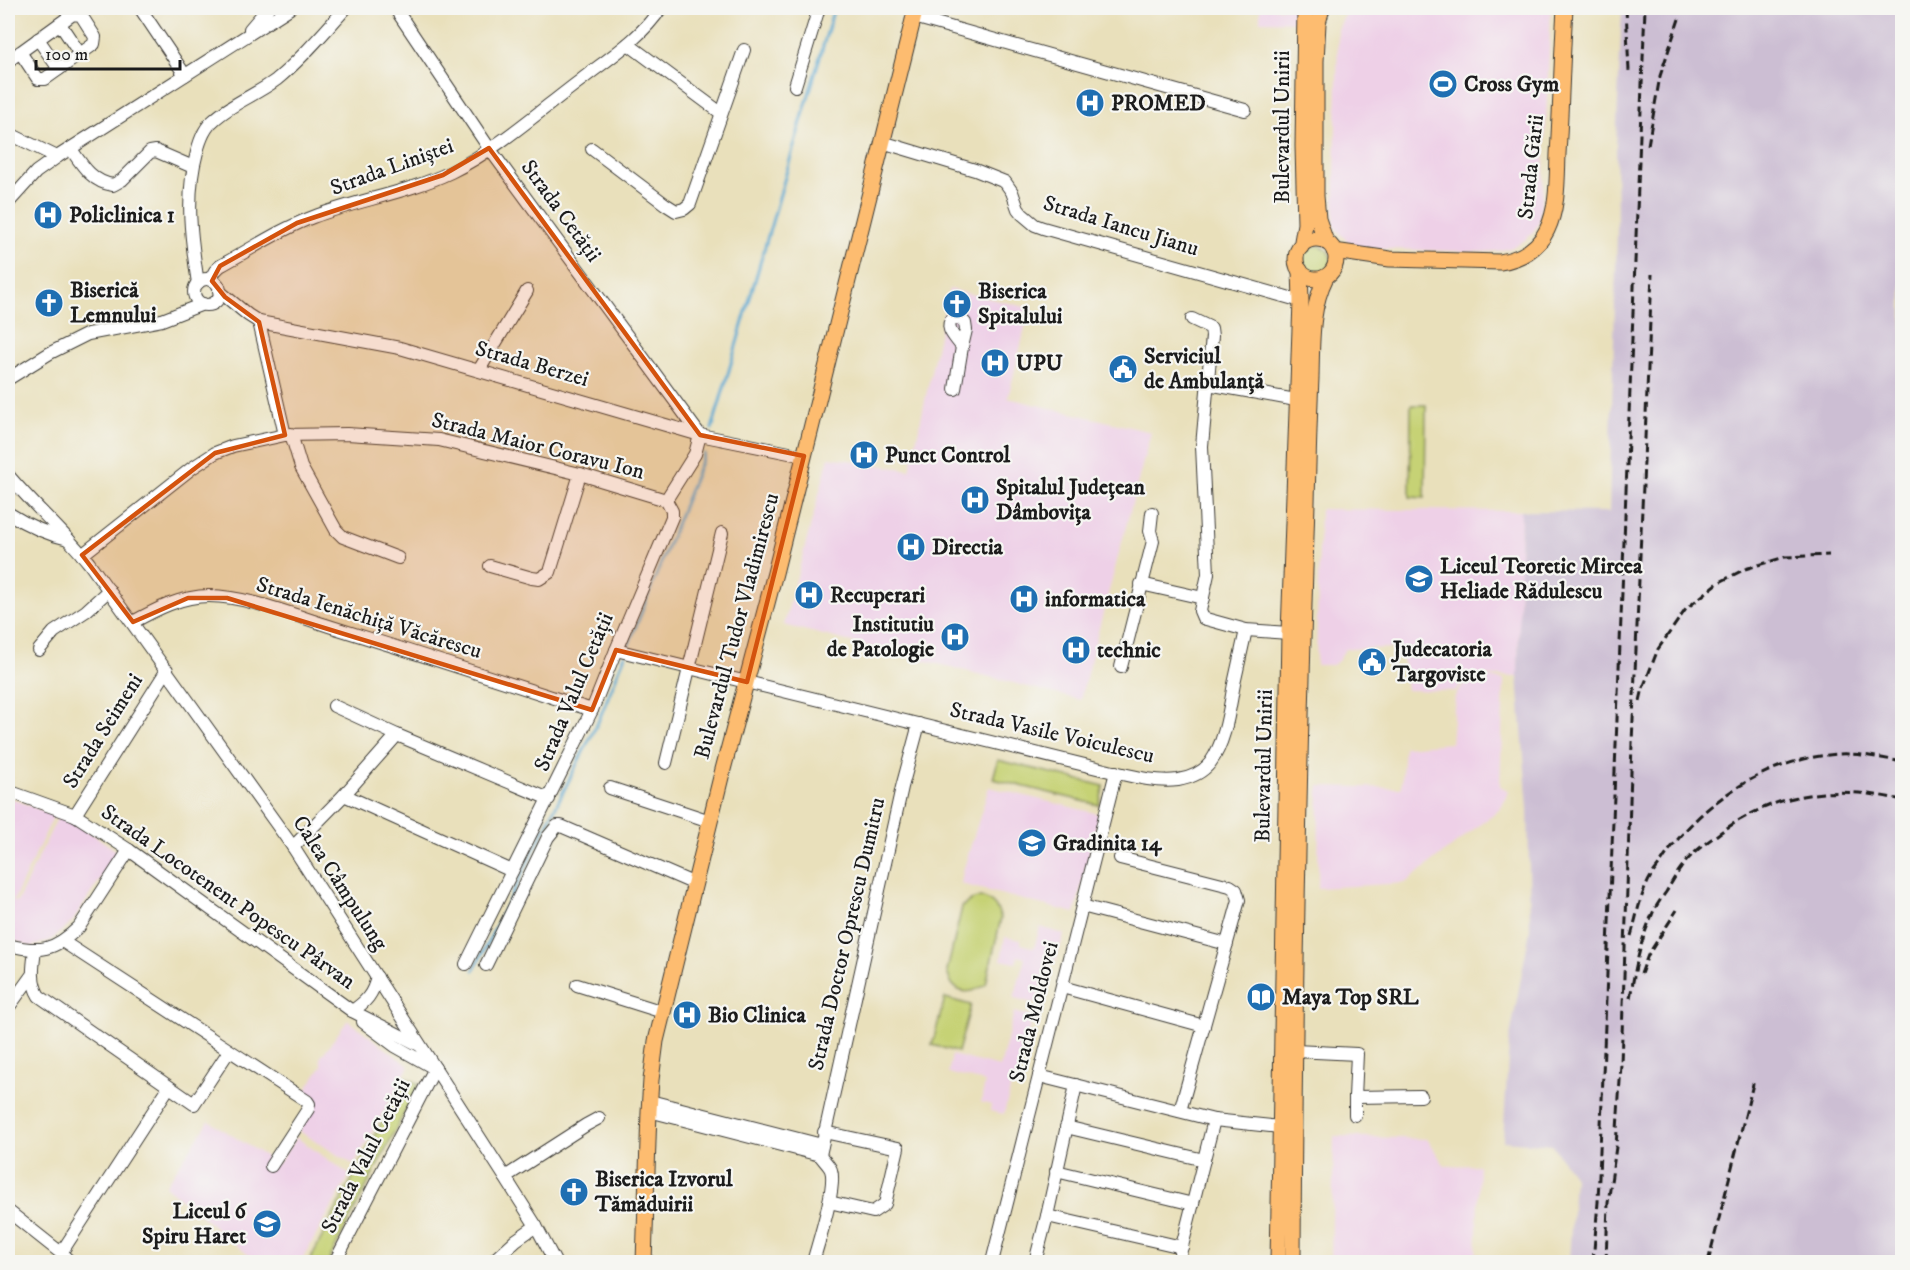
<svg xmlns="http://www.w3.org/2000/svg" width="1910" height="1270" viewBox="0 0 1910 1270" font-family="'IM FELL DW Pica',serif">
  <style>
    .built { fill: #eed0e7 }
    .industrial { fill: #ccbed3 }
    .green { fill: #c6d274; stroke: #717748; stroke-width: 1.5 }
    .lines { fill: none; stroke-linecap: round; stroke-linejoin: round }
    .stream { stroke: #54a5cf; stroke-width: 3 }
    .minor-casing { stroke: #3b3934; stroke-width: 14 }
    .major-casing { stroke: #3b3934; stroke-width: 17 }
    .minor { stroke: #fff; stroke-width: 12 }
    .major { stroke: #fdbc70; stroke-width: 15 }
    .rail { stroke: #1c1c1c; stroke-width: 3; stroke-dasharray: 9 4.5; stroke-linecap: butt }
    .marked { fill: #d4530e; fill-opacity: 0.2; stroke: #d4530e; stroke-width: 4.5; stroke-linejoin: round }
    .labels { text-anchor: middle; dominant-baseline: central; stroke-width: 4.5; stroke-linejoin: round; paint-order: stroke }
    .poi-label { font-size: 22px; font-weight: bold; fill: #1c1c1c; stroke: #f6f6f2; text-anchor: start }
    .street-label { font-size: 22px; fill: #1c1c1c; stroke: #f6f6f2 }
  </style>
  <rect width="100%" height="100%" fill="#f6f6f2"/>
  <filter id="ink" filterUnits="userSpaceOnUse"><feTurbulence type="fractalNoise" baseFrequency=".0167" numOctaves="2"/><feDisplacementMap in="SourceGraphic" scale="12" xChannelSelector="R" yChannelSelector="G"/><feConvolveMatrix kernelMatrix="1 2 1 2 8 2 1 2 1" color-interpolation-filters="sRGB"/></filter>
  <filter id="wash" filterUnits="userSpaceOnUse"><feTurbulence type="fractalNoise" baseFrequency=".008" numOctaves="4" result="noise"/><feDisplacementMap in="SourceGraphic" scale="24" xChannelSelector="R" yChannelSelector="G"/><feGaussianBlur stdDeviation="1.35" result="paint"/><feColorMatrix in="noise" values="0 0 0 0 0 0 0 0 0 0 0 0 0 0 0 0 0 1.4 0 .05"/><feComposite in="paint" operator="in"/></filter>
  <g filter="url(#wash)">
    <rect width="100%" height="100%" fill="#e9e0bb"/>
    <g class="built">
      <polygon points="1260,8 1302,8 1302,22 1260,21"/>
      <polygon points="1348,8 1551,8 1543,191 1539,222 1533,233 1525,240 1513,247 1499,251 1483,252 1353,248 1334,226 1338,29"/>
      <polygon points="949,289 1030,308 1008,398 1151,432 1080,700 784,625 829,457 910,470"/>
      <polygon points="1320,509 1521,511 1518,677 1468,675 1456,691 1407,690 1402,648 1345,649 1339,660 1333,665 1316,665"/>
      <polygon points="1469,677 1489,677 1504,680 1500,786 1509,791 1500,809 1405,883 1318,888 1319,786 1401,788 1404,747 1451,743 1455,696"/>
      <polygon points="989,787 1099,814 1075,913 961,884 963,871"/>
      <polygon points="8,797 54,815 14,900 8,898"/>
      <polygon points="58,816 77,823 118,852 73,921 51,940 31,947 8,938 8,899 17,902"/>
      <polygon points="1040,927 1064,934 1056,961 1048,959 1036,1004 1014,998 1025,958 1018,956 1016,963 1001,960 1005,937 1021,940 1021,944 1034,948"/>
      <polygon points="1014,1012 1032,1017 1015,1087 1011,1086 1004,1114 990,1111 991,1105 981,1102 985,1082 948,1073 952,1055 1000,1067"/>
      <polygon points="348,1020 409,1066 354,1165 299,1131 316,1104 304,1093 322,1066 320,1058"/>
      <polygon points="209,1121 278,1164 296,1137 350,1175 301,1262 257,1262 165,1186"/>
      <polygon points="1334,1136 1427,1139 1445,1166 1479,1165 1476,1262 1328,1262 1331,1262"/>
    </g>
    <polygon class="industrial" points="1622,8 1902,8 1902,1262 1569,1262 1574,1177 1552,1145 1503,1141 1509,1042 1530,930 1528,809 1518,677 1521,511 1609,512 1617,232 1616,146"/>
    <g class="green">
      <circle cx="1317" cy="260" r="14"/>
      <polygon points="1411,405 1426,405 1425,498 1410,497"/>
      <polygon points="998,760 1104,786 1099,805 993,779"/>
      <path d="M980,897C992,900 997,907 1001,918L986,984C968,997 952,994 947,971L962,907L971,900Z"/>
      <polygon points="945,998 971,1005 958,1052 932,1045"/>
      <polygon points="405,1077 419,1084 328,1262 309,1262"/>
    </g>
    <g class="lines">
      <g class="stream">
        <polyline points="712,429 834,8"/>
        <polyline points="627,649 704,454"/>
        <polyline points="474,970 598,722 625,655"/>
      </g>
    </g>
  </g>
  <g filter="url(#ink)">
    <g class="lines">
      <g class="minor-casing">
        <g id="minor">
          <polyline points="140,8 185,75"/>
          <polyline points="395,8 489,148 700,435"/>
          <polyline points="914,17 1245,110"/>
          <polyline points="60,24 80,54"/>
          <polyline points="250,29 268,8"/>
          <polyline points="38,39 59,69"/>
          <polyline points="628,44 721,113"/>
          <polyline points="8,61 73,14 81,15 95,37 94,44 45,79 38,79 20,52"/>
          <polyline points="795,86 819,8"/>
          <polyline points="8,133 57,157"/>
          <polyline points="882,142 975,170 1005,182 1012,192 1018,209 1022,214 1035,225 1043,228 1301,301"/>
          <path d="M71,149C82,165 92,182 113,185L122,180L150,152L156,151L193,167"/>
          <polyline points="592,149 665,204 676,211 684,209 690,204 744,50"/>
          <polyline points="8,203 36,172 57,157 290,8"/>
          <circle cx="207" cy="292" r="13"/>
          <path d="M210,280L215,271L220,266C251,249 281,229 313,217C358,200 407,193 451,172C495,151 542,109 581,80C609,58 641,38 661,8"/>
          <path d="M198,283C191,239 185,196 197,152C200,140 205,127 214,120C232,103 256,95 276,80C301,60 324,32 346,8"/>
          <polyline points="219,291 248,315 259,322 400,348 700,435 804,456"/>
          <polyline points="1192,319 1211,328 1212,336 1202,446 1208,574 1200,611 1203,618 1206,619 1246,630 1289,633"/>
          <polyline points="259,322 285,435"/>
          <polyline points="479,370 527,291"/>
          <polyline points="8,379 50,353 88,334 162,320 203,304"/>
          <polyline points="1208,384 1296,400"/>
          <path d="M955,389L962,347C956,338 943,328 953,318H960L965,323L966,330L962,347"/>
          <polyline points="291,434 301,467 336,530 343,537 398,558"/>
          <path d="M8,475C34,506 64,532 89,563L293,847L505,1177L536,1226L555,1262"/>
          <polyline points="666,500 695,454 700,435"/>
          <path d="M8,513C27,525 46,534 68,539"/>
          <polyline points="82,555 192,468 215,453 233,446 285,435 347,434 439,440 580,474 666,500"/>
          <polyline points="490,566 532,578 539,579 550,572 580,474"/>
          <polyline points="1141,584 1203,598"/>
          <path d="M133,622C157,609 181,596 209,596C247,596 296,616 332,627C419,654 506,682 592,710"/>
          <polyline points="39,650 54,632 86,611 109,590"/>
          <path d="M616,650L1105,770C1128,775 1154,783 1178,780C1190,778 1202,773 1210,763C1226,741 1229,710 1234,684C1238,666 1242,648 1246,630"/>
          <polyline points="1121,667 1153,541 1150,531 1152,513"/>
          <polyline points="334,706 397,735 549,799"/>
          <polyline points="666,763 722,533"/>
          <polyline points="610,788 710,821"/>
          <polyline points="8,791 75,815 129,850 352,1011 419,1045"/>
          <polyline points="344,795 512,871"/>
          <polyline points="75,815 167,670"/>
          <polyline points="293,847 344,795 397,735"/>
          <polyline points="1120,858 1230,886 1236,890 1239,900 1180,1111"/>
          <polyline points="1082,906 1227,944"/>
          <polyline points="62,941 307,1101 309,1104 308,1109 271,1166"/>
          <path d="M8,945C40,953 54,951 79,927L129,850"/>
          <path d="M35,950C33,966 30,981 39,996L194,1104L229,1051"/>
          <polyline points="466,964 592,710 616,650 672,517 672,511 666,500"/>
          <polyline points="486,965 548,837 557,826 561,826 695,884"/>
          <polyline points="577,985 663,1012"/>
          <polyline points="1062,987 1204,1026"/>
          <polyline points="8,1006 11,1004 32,975"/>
          <path d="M352,1011C366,1002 373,994 377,977"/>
          <polyline points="363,1022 395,1046 434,1068"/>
          <polyline points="1295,1051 1357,1054 1355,1097 1421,1096"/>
          <polyline points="1039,1076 1214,1120 1280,1127"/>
          <polyline points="1076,1085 1047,1216 1182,1247"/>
          <polyline points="1355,1097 1355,1115"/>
          <polyline points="650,1101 822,1145"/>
          <path d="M649,1111L820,1155C823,1160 829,1165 831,1170C837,1187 818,1243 813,1262"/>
          <polyline points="1066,1127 1204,1160"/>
          <polyline points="824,1132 898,1148 885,1204 873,1212 829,1202"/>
          <polyline points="820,1155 902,787 919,724"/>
          <polyline points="1056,1171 1193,1204"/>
          <polyline points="505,1177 586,1125 599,1118"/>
          <polyline points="8,1211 61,1253 70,1262"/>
          <polyline points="61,1253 169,1087"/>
          <polyline points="335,1262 435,1068"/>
          <polyline points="492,1262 516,1240 536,1226"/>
          <polyline points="992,1262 1116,772"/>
          <polyline points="1035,1262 1047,1216"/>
          <polyline points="1178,1262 1214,1120"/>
        </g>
      </g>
      <g class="major-casing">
        <g id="major">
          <polyline points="1322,8 1318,23 1316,61 1316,196 1318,219 1326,242"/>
          <circle cx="1316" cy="259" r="20"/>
          <polyline points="1301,247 1305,224 1303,146 1305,8"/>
          <path d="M1334,251L1390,259L1500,262C1520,259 1538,249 1547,230C1558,208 1557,179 1558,154C1561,105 1562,56 1565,8"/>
          <polyline points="644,1262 649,1111 651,1080 656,1041 721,777 775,573 916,8"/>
          <polyline points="1278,1262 1289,633 1301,301 1300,270"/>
          <path d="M1293,1262C1294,1009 1299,756 1307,503C1308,461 1309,420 1311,378C1312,343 1310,309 1326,277"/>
        </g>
      </g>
      <use href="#minor" class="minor"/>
      <use href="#major" class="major"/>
      <g class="rail">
        <polyline points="1626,8 1629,71"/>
        <polyline points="1648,145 1660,76 1679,19"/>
        <polyline points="1640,701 1643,688 1658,649 1686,609 1718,583 1745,569 1785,557 1829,555"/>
        <path d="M1631,936C1636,919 1639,900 1647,884C1650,876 1657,868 1662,861C1700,802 1768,758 1839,754C1860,753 1882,758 1902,762"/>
        <polyline points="1641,974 1648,955 1677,910"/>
        <path d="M1630,998C1635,970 1640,941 1652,915C1655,907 1661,899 1666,892C1671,884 1675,876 1681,868C1690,855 1704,844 1717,835C1775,792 1833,784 1902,800"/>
        <polyline points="1593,1262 1598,1202 1645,8"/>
        <polyline points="1606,1262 1608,1203 1616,1147 1621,1064 1632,743 1652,274"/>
        <polyline points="1708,1262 1754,1080"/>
      </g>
    </g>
  </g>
  <path class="marked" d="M489,148L700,435L804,456L747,682L616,650L592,710L227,598H188L133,622L82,555L215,453L285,435L259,322L225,297L212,281L220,266L297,223L443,175Z"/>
  <defs>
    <g id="stadium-disc" transform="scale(1.5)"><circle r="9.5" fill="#1f6fb2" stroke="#f6f6f2"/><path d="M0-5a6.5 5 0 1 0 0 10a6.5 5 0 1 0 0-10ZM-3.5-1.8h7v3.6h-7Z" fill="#fff"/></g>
    <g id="hospital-disc" transform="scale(1.5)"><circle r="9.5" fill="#1f6fb2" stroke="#f6f6f2"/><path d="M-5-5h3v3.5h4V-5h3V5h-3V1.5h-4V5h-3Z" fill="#fff"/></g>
    <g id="church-disc" transform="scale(1.5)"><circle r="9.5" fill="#1f6fb2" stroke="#f6f6f2"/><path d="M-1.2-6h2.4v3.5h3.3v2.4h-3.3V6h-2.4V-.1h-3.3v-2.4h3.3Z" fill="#fff"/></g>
    <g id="civic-disc" transform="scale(1.5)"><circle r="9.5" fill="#1f6fb2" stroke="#f6f6f2"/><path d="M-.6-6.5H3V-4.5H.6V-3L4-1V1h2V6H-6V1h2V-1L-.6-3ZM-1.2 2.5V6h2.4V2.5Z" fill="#fff"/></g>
    <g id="school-disc" transform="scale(1.5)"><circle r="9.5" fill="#1f6fb2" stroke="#f6f6f2"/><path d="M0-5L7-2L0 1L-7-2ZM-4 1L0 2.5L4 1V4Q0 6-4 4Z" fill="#fff"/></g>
    <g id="library-disc" transform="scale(1.5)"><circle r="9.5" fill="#1f6fb2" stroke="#f6f6f2"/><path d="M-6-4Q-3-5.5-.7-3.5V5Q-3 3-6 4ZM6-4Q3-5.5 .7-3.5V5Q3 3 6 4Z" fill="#fff"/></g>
  </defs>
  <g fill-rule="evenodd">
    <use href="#stadium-disc" x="1443" y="84"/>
    <use href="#hospital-disc" x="1090" y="103"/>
    <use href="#hospital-disc" x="48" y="215"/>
    <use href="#church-disc" x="49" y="303"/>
    <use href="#church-disc" x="957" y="304"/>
    <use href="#hospital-disc" x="995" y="363"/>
    <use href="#civic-disc" x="1123" y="369"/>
    <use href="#hospital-disc" x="864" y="455"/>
    <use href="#hospital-disc" x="975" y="500"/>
    <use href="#hospital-disc" x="911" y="547"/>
    <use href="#school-disc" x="1419" y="579"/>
    <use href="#hospital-disc" x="809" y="595"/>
    <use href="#hospital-disc" x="1024" y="599"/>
    <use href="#hospital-disc" x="955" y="637"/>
    <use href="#hospital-disc" x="1076" y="650"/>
    <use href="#civic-disc" x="1372" y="662"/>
    <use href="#school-disc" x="1032" y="843"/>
    <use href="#library-disc" x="1261" y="997"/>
    <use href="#hospital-disc" x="687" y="1015"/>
    <use href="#church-disc" x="574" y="1192"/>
    <use href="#school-disc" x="267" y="1224"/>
  </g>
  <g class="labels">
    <g class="poi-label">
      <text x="1464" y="84">Cross Gym</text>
      <text x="1111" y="103">PROMED</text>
      <text x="69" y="215">Policlinica 1</text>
      <text x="70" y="290">Biserică<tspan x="70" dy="25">Lemnului</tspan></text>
      <text x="978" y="291">Biserica<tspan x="978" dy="25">Spitalului</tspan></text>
      <text x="1144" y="356">Serviciul<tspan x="1144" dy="25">de Ambulanță</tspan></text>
      <text x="1016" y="363">UPU</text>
      <text x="885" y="455">Punct Control</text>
      <text x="996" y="487">Spitalul Județean<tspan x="996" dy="25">Dâmbovița</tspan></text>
      <text x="932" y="547">Directia</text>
      <text x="1440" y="566">Liceul Teoretic Mircea<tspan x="1440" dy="25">Heliade Rădulescu</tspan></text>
      <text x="830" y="595">Recuperari</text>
      <text x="1045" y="599">informatica</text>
      <text x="934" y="624" text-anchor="end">Institutiu<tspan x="934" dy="25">de Patologie</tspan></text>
      <text x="1393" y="649">Judecatoria<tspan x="1393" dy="25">Targoviste</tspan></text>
      <text x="1097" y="650">technic</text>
      <text x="1053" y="843">Gradinita 14</text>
      <text x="1282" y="997">Maya Top SRL</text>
      <text x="708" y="1015">Bio Clinica</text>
      <text x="595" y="1179">Biserica Izvorul<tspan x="595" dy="25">Tămăduirii</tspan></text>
      <text x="246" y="1211" text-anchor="end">Liceul 6<tspan x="246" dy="25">Spiru Haret</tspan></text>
    </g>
    <g class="street-label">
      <text transform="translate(1282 127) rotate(-90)">Bulevardul Unirii</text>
      <text transform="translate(392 167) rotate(-20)">Strada Liniștei</text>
      <text transform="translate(1531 167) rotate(-84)">Strada Gării</text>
      <text transform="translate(561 211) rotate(54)">Strada Cetății</text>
      <text transform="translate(1121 226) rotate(17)">Strada Iancu Jianu</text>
      <text transform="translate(532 364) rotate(16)">Strada Berzei</text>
      <text transform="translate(538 446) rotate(14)">Strada Maior Coravu Ion</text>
      <text transform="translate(369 618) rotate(17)">Strada Ienăchiță Văcărescu</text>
      <text transform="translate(737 626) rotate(-75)">Bulevardul Tudor Vladimirescu</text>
      <text transform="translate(574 692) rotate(-67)">Strada Valul Cetății</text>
      <text transform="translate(103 731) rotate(-58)">Strada Seimeni</text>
      <text transform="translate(1052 733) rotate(13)">Strada Vasile Voiculescu</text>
      <text transform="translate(1264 766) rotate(-89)">Bulevardul Unirii</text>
      <text transform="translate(340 883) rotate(57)">Calea Câmpulung</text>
      <text transform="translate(228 897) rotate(35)">Strada Locotenent Popescu Pârvan</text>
      <text transform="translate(847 934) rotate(-77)">Strada Doctor Oprescu Dumitru</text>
      <text transform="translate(1034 1012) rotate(-76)">Strada Moldovei</text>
      <text transform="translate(366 1156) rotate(-63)">Strada Valul Cetății</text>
    </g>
  </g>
  <rect width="1910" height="1270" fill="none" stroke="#f6f6f2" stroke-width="30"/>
  <path d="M36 60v9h144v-9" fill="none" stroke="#1c1c1c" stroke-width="3"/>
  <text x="45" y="60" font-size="18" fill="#1c1c1c" stroke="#f6f6f2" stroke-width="4.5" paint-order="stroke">100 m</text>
</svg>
